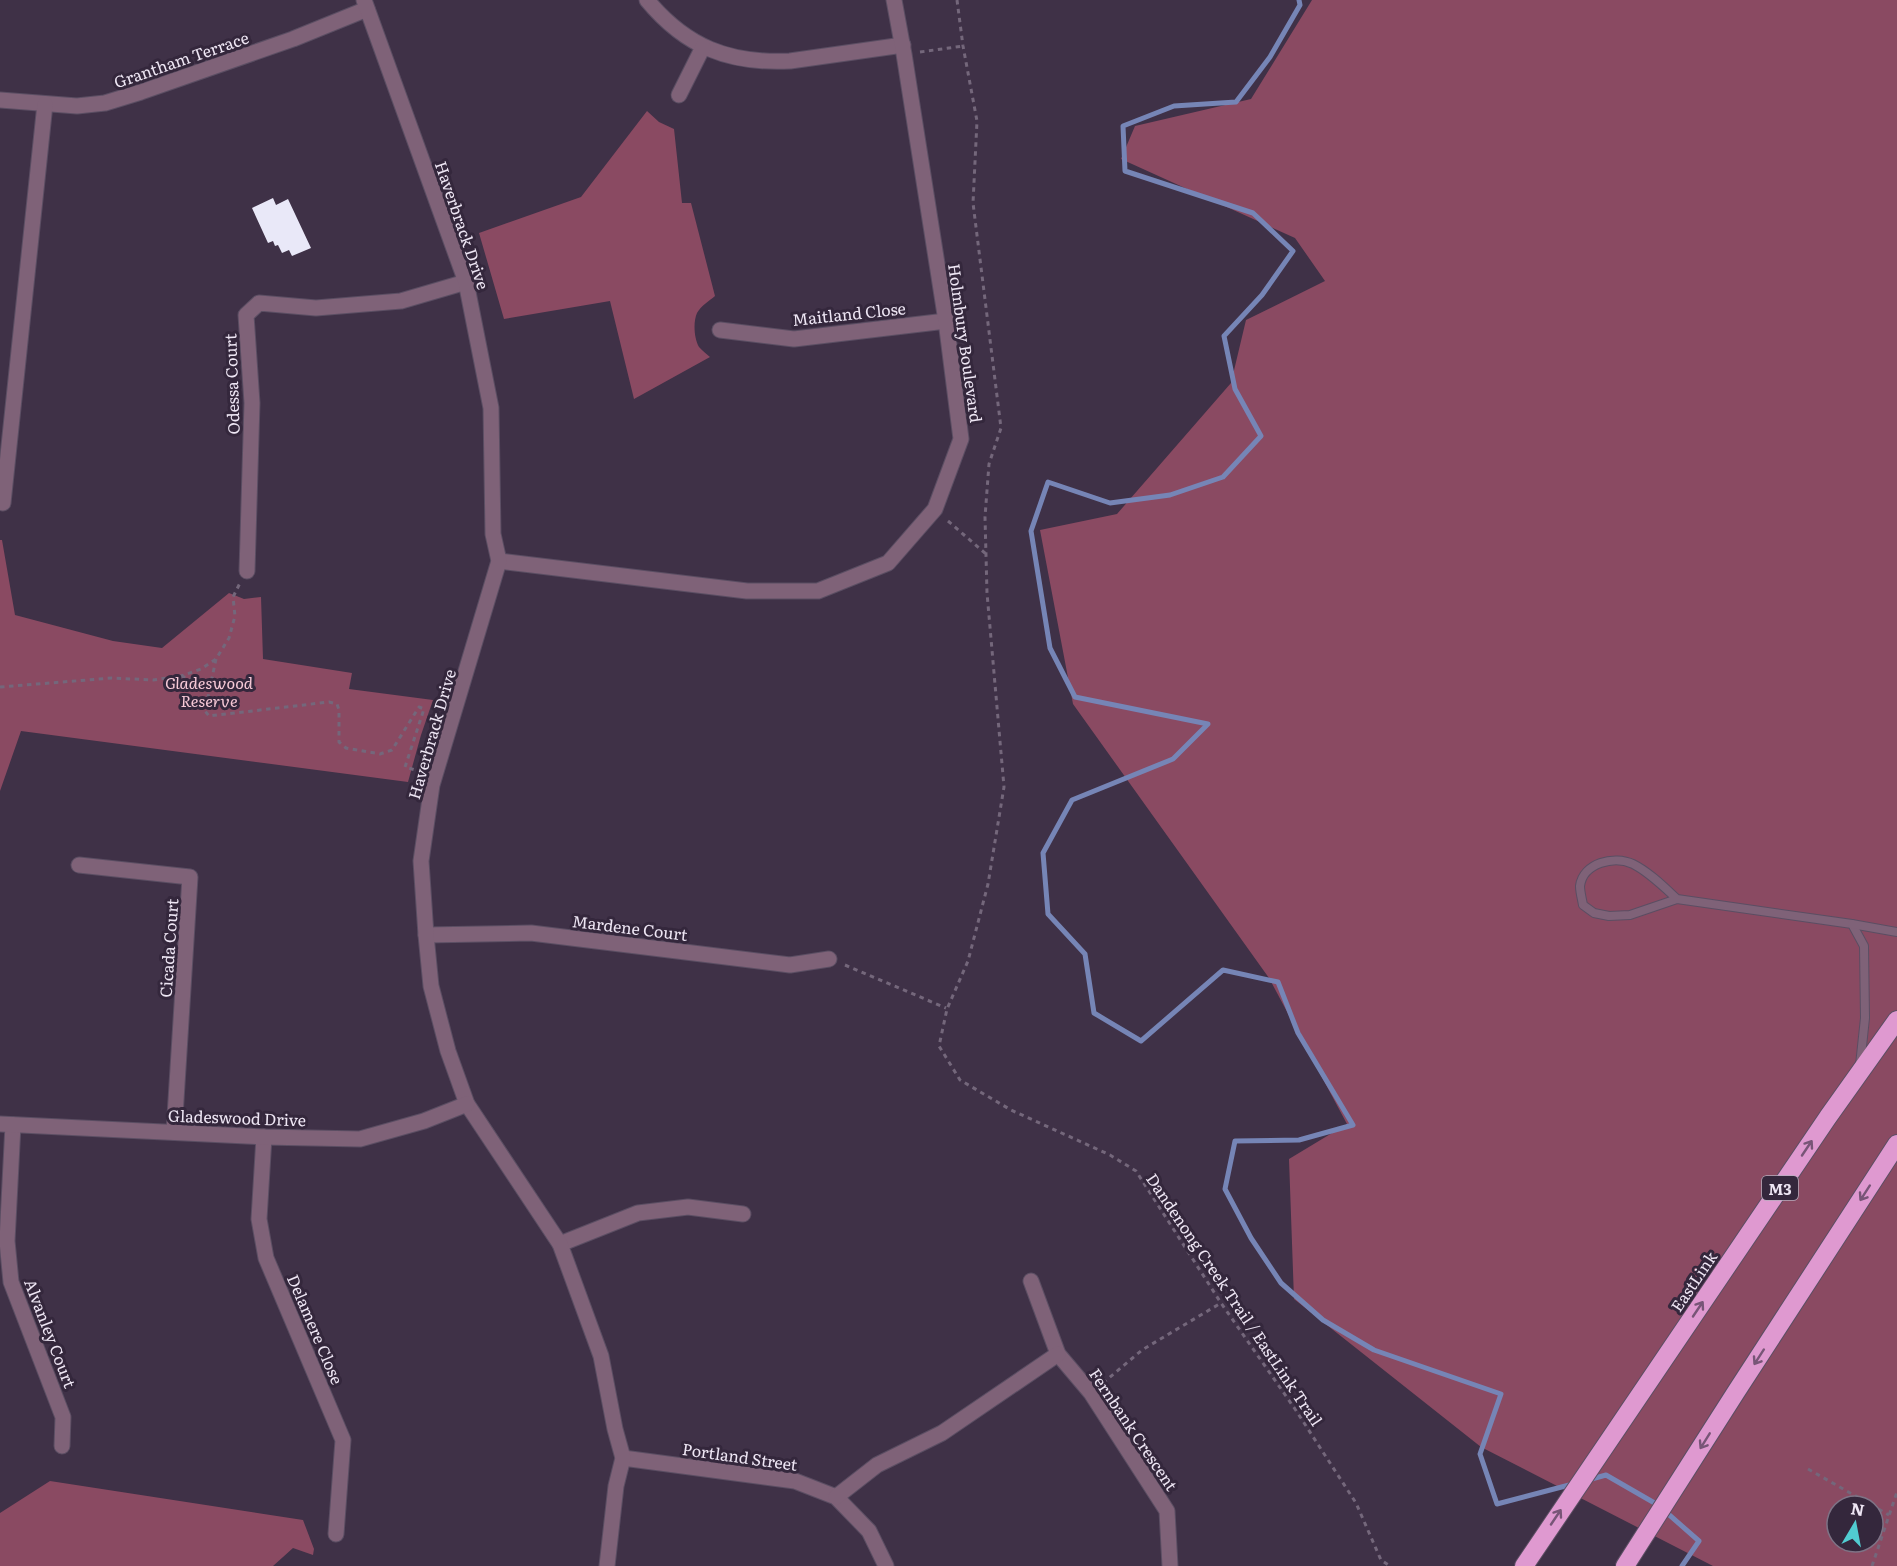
<svg xmlns="http://www.w3.org/2000/svg" width="1897" height="1566" viewBox="0 0 1897 1566" font-family="Literata,serif">
  <style>
    .green { fill: #8a4a62; fill-rule: evenodd }
    .lines { fill: none; stroke-linecap: round; stroke-linejoin: round }
    .stream { stroke: #7685b6; stroke-width: 5 }
    .building { fill: #e9e8f8 }
    .service-casing { stroke: #5b4e63; stroke-width: 10 }
    .minor-casing { stroke: #5b4e63; stroke-width: 17 }
    .tertiary-casing { stroke: #5b4e63; stroke-width: 17 }
    .motorway-casing { stroke: #5b4e63; stroke-width: 20 }
    .path { stroke: #74677b; stroke-width: 3; stroke-dasharray: 4.5 4.5; stroke-linecap: butt }
    .service { stroke: #7f6278; stroke-width: 8 }
    .minor { stroke: #7f6278; stroke-width: 15 }
    .tertiary { stroke: #7f6278; stroke-width: 15 }
    .motorway { stroke: #df99d0; stroke-width: 18 }
    .oneway { stroke: #785577 }
    .labels { text-anchor: middle; dominant-baseline: central; stroke-width: 6; stroke-linejoin: round; paint-order: stroke }
    .shield { fill: #34273c; stroke: #b6adbd; stroke-width: 1.5 }
    .shield-label { font-size: 15px; font-weight: bold; fill: #eee6f4 }
    .street-label { font-size: 16px; fill: #eee6f4; stroke: #34273c }
    .park-label { font-size: 16px; font-style: italic; fill: #f7c9d7; stroke: #34273c }
  </style>
  <rect width="100%" height="100%" fill="#3f3147"/>
  <g class="green">
    <path d="M1312,0H1897V1566H1713L1481,1447L1294,1299L1289,1159L1347,1124L1269,978L1073,704L1040,530L1117,514L1231,383L1246,320L1325,281L1295,238L1121,159L1135,126L1251,99ZM1837,1506H1873V1542H1837Z"/>
    <path d="M647,111L659,122L674,129L682,203H691L715,296C709,301 701,306 697,313C693,322 694,338 699,347C702,350 706,354 710,357L634,399L610,301L504,319L479,233L581,197Z"/>
    <polygon points="0,540 2,540 15,615 113,641 162,648 229,593 244,599 261,597 263,659 352,673 349,689 433,700 421,735 408,782 21,731 0,791"/>
    <polygon points="50,1481 303,1520 314,1549 313,1555 293,1548 273,1566 0,1566 0,1513"/>
  </g>
  <g class="lines">
    <g class="stream">
      <polyline points="1299,0 1300,5 1270,57 1236,102 1174,106 1123,126 1125,171 1253,213 1293,251 1262,295 1224,336 1235,389 1261,436 1223,477 1170,495 1110,503 1048,482 1031,531 1050,648 1075,697 1208,724 1173,759 1072,800 1043,853 1048,914 1085,954 1094,1013 1141,1041 1223,970 1278,982 1298,1033 1353,1125 1299,1140 1235,1141 1225,1189 1251,1238 1281,1283 1323,1320 1374,1350 1501,1394 1480,1454 1497,1504 1573,1484"/>
      <polyline points="1588,1480 1606,1475 1658,1505 1699,1541 1682,1566"/>
    </g>
  </g>
  <polygon class="building" points="273,198 276,205 288,199 311,248 292,256 289,250 282,253 278,245 275,246 273,241 268,243 252,208"/>
  <g class="lines">
    <g class="service-casing">
      <g id="service">
        <path d="M1677,899C1664,887 1649,872 1633,864C1614,855 1583,863 1580,886C1580,892 1582,899 1583,905L1594,913L1609,916L1630,915L1677,899L1852,924L1864,946L1865,1018L1860,1065"/>
        <polyline points="1852,924 1897,932"/>
      </g>
    </g>
    <g class="minor-casing">
      <g id="minor">
        <path d="M647,0C686,47 729,64 790,61L903,45"/>
        <polyline points="679,95 703,47"/>
        <polyline points="0,100 77,106 105,103 141,92 293,39 367,9"/>
        <polyline points="720,330 794,339 946,321"/>
        <polyline points="3,503 45,104"/>
        <polyline points="499,561 747,591 818,591 888,563 935,509 961,439 946,321 904,54 894,0"/>
        <polyline points="247,571 252,403 246,315 259,303 316,308 401,301 466,282"/>
        <polyline points="79,865 190,877 174,1132"/>
        <polyline points="426,935 531,933 790,965 829,959"/>
        <polyline points="13,1125 7,1241 11,1282 63,1417 62,1446"/>
        <polyline points="264,1137 259,1219 266,1258 343,1440 336,1534"/>
        <polyline points="560,1244 638,1213 688,1207 743,1214"/>
        <polyline points="1031,1281 1058,1354 1091,1393 1167,1511 1170,1566"/>
        <polyline points="623,1458 795,1481 836,1497 869,1531 886,1566"/>
        <polyline points="836,1497 877,1465 942,1433 1058,1354"/>
      </g>
    </g>
    <g class="tertiary-casing">
      <g id="tertiary">
        <polyline points="364,0 466,282 491,408 493,534 499,561 432,785 421,861 426,935 431,986 448,1051 467,1104 560,1244 601,1356 615,1429 623,1458 616,1486 607,1566"/>
        <polyline points="0,1124 264,1137 360,1139 424,1121 467,1104"/>
      </g>
    </g>
    <g class="motorway-casing">
      <g id="motorway">
        <polyline points="1524,1566 1828,1117 1897,1020"/>
        <polyline points="1625,1566 1736,1392 1897,1144"/>
      </g>
    </g>
    <g class="path">
      <polyline points="957,0 963,46 977,121 973,203 1001,428 989,464 985,517 987,593 1004,787 988,884 968,961 947,1009 939,1046 960,1080 1011,1110 1110,1155 1136,1171 1221,1303 1295,1409 1356,1503 1381,1560 1390,1566"/>
      <polyline points="920,52 963,46"/>
      <polyline points="948,521 986,554"/>
      <polyline points="216,659 205,711 209,716 329,702 337,704 339,710 339,742 346,748 380,754 392,750 419,707 424,709 405,767 419,771"/>
      <polyline points="181,676 210,685"/>
      <polyline points="0,687 112,678 153,680 181,676 201,669 216,659 229,638 235,616 233,597 240,583"/>
      <polyline points="845,965 946,1008"/>
      <polyline points="1103,1383 1142,1350 1221,1303"/>
      <polyline points="1808,1469 1889,1515"/>
      <polyline points="1872,1566 1897,1492"/>
    </g>
    <use href="#service" class="service"/>
    <use href="#minor" class="minor"/>
    <use href="#tertiary" class="tertiary"/>
    <use href="#motorway" class="motorway"/>
  </g>
  <defs><path id="oneway-shaft" d="M-6 0H5M1.5-3L5.5 0L1.5 3" fill="none" stroke-width="1.6" stroke-linecap="round" stroke-linejoin="round" transform="scale(1.5)"/></defs>
  <g class="oneway">
    <use href="#oneway-shaft" transform="translate(1807 1148) rotate(-56)"/>
    <use href="#oneway-shaft" transform="translate(1865 1193) rotate(123)"/>
    <use href="#oneway-shaft" transform="translate(1698 1309) rotate(-56)"/>
    <use href="#oneway-shaft" transform="translate(1759 1357) rotate(123)"/>
    <use href="#oneway-shaft" transform="translate(1705 1441) rotate(122)"/>
    <use href="#oneway-shaft" transform="translate(1556 1517) rotate(-56)"/>
  </g>
  <g class="labels">
    <rect class="shield" x="1762" y="1176" width="36" height="24" rx="4.5"/>
    <g class="shield-label">
      <text x="1780" y="1188">M3</text>
    </g>
    <g class="street-label">
      <text transform="translate(181 59) rotate(-19)">Grantham Terrace</text>
      <text transform="translate(463 225) rotate(71)">Haverbrack Drive</text>
      <text transform="translate(849 313) rotate(-6)">Maitland Close</text>
      <text transform="translate(966 343) rotate(82)">Holmbury Boulevard</text>
      <text transform="translate(231 384) rotate(-92)">Odessa Court</text>
      <text transform="translate(431 734) rotate(-74)">Haverbrack Drive</text>
      <text transform="translate(630 927) rotate(7)">Mardene Court</text>
      <text transform="translate(168 948) rotate(-86)">Cicada Court</text>
      <text transform="translate(237 1117) rotate(2)">Gladeswood Drive</text>
      <text transform="translate(1693 1281) rotate(-56)">EastLink</text>
      <text transform="translate(1235 1299) rotate(56)">Dandenong Creek Trail / EastLink Trail</text>
      <text transform="translate(316 1329) rotate(67)">Delamere Close</text>
      <text transform="translate(51 1333) rotate(69)">Alvanley Court</text>
      <text transform="translate(1134 1429) rotate(56)">Fernbank Crescent</text>
      <text transform="translate(740 1456) rotate(8)">Portland Street</text>
    </g>
    <g class="park-label">
      <text x="209" y="682">Gladeswood<tspan x="209" dy="18">Reserve</tspan></text>
    </g>
  </g>
  <g transform="translate(1855 1524) rotate(10)"><circle r="28" fill="#34273c" stroke="#7e7386" stroke-width="1.5"/>
  <path d="M0-4.5L10 22L0 15L-10 22Z" fill="#51ccd1"/>
  <text y="-9" font-size="16" font-weight="bold" text-anchor="middle" fill="#eee6f4">N</text>
  </g>
</svg>
